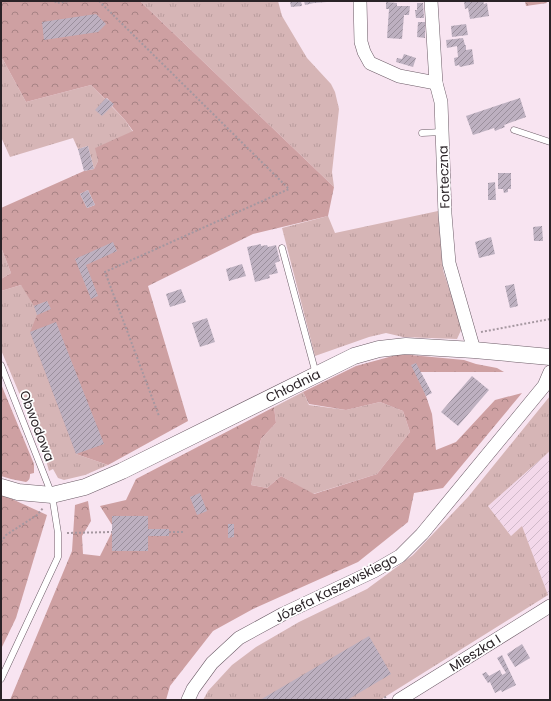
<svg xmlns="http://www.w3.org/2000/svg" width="551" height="701" viewBox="0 0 551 701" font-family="Poppins,sans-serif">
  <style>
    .industrial { fill: url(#industrial-furrows) }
    .grass { fill: url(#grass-tufts) }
    .forest { fill: url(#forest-crowns); fill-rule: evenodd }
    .building { fill: url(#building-hatch) }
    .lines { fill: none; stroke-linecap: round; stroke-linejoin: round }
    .service-casing { stroke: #6c5c67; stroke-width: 7 }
    .minor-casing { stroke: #6c5c67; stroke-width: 14 }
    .tertiary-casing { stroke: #6c5c67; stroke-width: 17 }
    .path { stroke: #a597a0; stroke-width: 2; stroke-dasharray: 2 2; stroke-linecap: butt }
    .service { stroke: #fff; stroke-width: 6 }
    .minor { stroke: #fff; stroke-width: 13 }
    .tertiary { stroke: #fff; stroke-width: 16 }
    .labels { text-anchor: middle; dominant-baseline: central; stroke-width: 3.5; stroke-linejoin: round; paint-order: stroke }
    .street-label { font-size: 13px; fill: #2a2327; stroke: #fff }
  </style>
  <defs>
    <pattern id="industrial-furrows" width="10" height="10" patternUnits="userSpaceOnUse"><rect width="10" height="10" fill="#f3d8ea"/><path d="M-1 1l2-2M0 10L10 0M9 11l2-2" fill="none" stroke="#d0b9c9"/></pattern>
    <pattern id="grass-tufts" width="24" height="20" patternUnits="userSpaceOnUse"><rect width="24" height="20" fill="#d6b5b6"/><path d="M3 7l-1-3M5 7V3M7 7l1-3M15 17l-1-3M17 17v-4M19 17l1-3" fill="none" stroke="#b89b9c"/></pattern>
    <pattern id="forest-crowns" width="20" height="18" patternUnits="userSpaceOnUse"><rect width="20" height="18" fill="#cea0a2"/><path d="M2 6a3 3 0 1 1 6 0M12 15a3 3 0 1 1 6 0" fill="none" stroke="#a78284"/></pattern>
    <pattern id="building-hatch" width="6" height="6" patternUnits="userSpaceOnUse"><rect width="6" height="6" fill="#bdb0c0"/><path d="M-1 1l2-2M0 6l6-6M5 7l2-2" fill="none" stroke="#9a8f9c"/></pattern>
  </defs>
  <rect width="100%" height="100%" fill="#f8e4f1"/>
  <polygon class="industrial" points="550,451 550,594 548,595 522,527 511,536 488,506"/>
  <g class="grass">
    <polygon points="140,1 278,1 282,16 307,58 331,84 335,92 339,109 332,172 334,187"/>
    <polygon points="1,56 26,102 91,85 125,120 133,132 96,148 98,161 94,169 88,146 78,149 73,138 10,157 1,137"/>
    <polygon points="438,211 443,270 462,328 457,339 403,337 386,333 369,337 315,356 282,228 328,216 335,233"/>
    <polygon points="1,247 11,273 1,279"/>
    <polygon points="21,285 47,301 51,309 76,454 108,465 85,475 64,480 58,478 53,469 49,471 44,453 36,433 1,350 1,291"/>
    <polygon points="303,392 309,405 346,410 380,402 403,411 410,432 377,474 313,494 281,476 267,488 251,485 261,439 276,423 274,407"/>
    <polygon points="550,396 550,451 488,506 511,536 522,526 548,595 380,700 203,700 208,691 232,665 256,647 299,622 367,589 413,555 468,497"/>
  </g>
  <g class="forest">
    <path d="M1,1H140L334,187L328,216L253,234L148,286L188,421L108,465L76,454L30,332L37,315L50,309L47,301L34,306L21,285L1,291V279L11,273L1,247V208L84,171L94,169L98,161L95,148L133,131L125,120L112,106L113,104L107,98L105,99L91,85L26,102L1,56ZM88,190L95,205L87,208L80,194Z"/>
    <polygon points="525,1 546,1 547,3 526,6"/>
    <polygon points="400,354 464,360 476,364 497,368 504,372 418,372 432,414 436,450 456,442 495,400 522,393 443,488 414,493 408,522 358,562 253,609 213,631 170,686 166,700 10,700 72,551 75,505 88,501 91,521 82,536 83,554 100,556 114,528 100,506 126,500 136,479 274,407 276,423 261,439 251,485 267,488 281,476 314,494 377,474 410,432 403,411 380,402 346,410 309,404 303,392 356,366"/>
    <path d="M1,384L34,464V473L30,474C30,477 30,480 26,482L11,479L1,476Z"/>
    <polygon points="1,494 47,515 16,618 1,649"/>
  </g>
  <g class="building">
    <polygon points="290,1 301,1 302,6 291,7"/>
    <polygon points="304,1 327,1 327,2 314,3 305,5"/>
    <polygon points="464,1 483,1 484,4 487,3 489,16 470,19 468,8 465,9"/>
    <polygon points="386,2 397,3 397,6 410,6 409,15 404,15 402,39 387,38 389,9 386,9"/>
    <polygon points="417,3 423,3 424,18 416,18 415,10 417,10"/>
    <polygon points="96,14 106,24 98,32 44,40 42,22"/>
    <polygon points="418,22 425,22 425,38 417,37"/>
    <polygon points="466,24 468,35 452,37 451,26"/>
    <polygon points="463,38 465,45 466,45 466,50 472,49 474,64 460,67 459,65 455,66 454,58 458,57 457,46 447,48 446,40"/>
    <polygon points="404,54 416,58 413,67 396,62 397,58 402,59"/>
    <polygon points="106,98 114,104 102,116 95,110"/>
    <polygon points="520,98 526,117 504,125 505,127 495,131 494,128 473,135 466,116"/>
    <polygon points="88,146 94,169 84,171 78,149"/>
    <polygon points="498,173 511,173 511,189 508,189 508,192 504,193 503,189 498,189"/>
    <polygon points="495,182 496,200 488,200 488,183"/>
    <polygon points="88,190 95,205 87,208 80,194"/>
    <polygon points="542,226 543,241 534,241 533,227"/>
    <polygon points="491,237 495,254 479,258 475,242"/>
    <polygon points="113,242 117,251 86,265 98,296 91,299 75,259"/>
    <polygon points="261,244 261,246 267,245 268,247 276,245 280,261 275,263 278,273 269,275 270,278 255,282 247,247"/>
    <polygon points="242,264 246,276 229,281 226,269"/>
    <polygon points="514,284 518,306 510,308 505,286"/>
    <polygon points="181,289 186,302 170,307 166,294"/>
    <polygon points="47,301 51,309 37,315 34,306"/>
    <polygon points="207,318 215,342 200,347 192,323"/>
    <polygon points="56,322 104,444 76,454 30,332"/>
    <polygon points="416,363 432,393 426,396 411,365"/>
    <polygon points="472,376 489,390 458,426 441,412"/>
    <polygon points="200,493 207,511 197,515 190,497"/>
    <polygon points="112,516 148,516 148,529 169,529 169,536 148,536 148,551 112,551"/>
    <polygon points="228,524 234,524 234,537 228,538"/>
    <polygon points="369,636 391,674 347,700 260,700"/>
    <polygon points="522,644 530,658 515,667 507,654"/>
    <polygon points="502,655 516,685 502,692 501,690 495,693 490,682 488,683 482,674 486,672 489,676 500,670 502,675 506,673 497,658"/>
  </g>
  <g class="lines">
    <g class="service-casing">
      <g id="service">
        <polyline points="514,130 550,142"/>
        <polyline points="422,133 442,132"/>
        <polyline points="282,248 316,374"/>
        <polyline points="1,365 52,495 58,533 58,557 1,679"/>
      </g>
    </g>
    <g class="minor-casing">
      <g id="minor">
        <polyline points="360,1 361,42 364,52 370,63 399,76 436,83"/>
        <polyline points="431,1 436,83 441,102 445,214 449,263 474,350"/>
        <polyline points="188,700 193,689 212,663 239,638 283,614 374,571 400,556 422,534 544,386 550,372"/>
        <polyline points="399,700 550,606"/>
      </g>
    </g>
    <g class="tertiary-casing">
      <polyline id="tertiary" points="1,487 18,492 52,495 85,487 122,471 354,356 379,349 406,346 474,350 550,357"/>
    </g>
    <g class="path">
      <polyline points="55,1 56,3 69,1"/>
      <polyline points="99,1 289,189 105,272 159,416"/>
      <polyline points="481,332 550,319"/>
      <polyline points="169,532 184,532"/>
      <polyline points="67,533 112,532"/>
      <polyline points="1,542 6,535 37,515 43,508"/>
      <polyline points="381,700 387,696"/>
    </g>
    <use href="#service" class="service"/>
    <use href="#minor" class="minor"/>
    <use href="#tertiary" class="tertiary"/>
  </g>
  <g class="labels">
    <g class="street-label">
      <text transform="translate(444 177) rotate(-92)">Forteczna</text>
      <text transform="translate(293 386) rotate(-26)">Chłodnia</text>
      <text transform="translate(37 426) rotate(69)">Obwodowa</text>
      <text transform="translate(336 588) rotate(-27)">Józefa Kaszewskiego</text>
      <text transform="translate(475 653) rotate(-32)">Mieszka I</text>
    </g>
  </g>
  <rect width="551" height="701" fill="none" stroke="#2a2327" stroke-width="4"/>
</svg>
